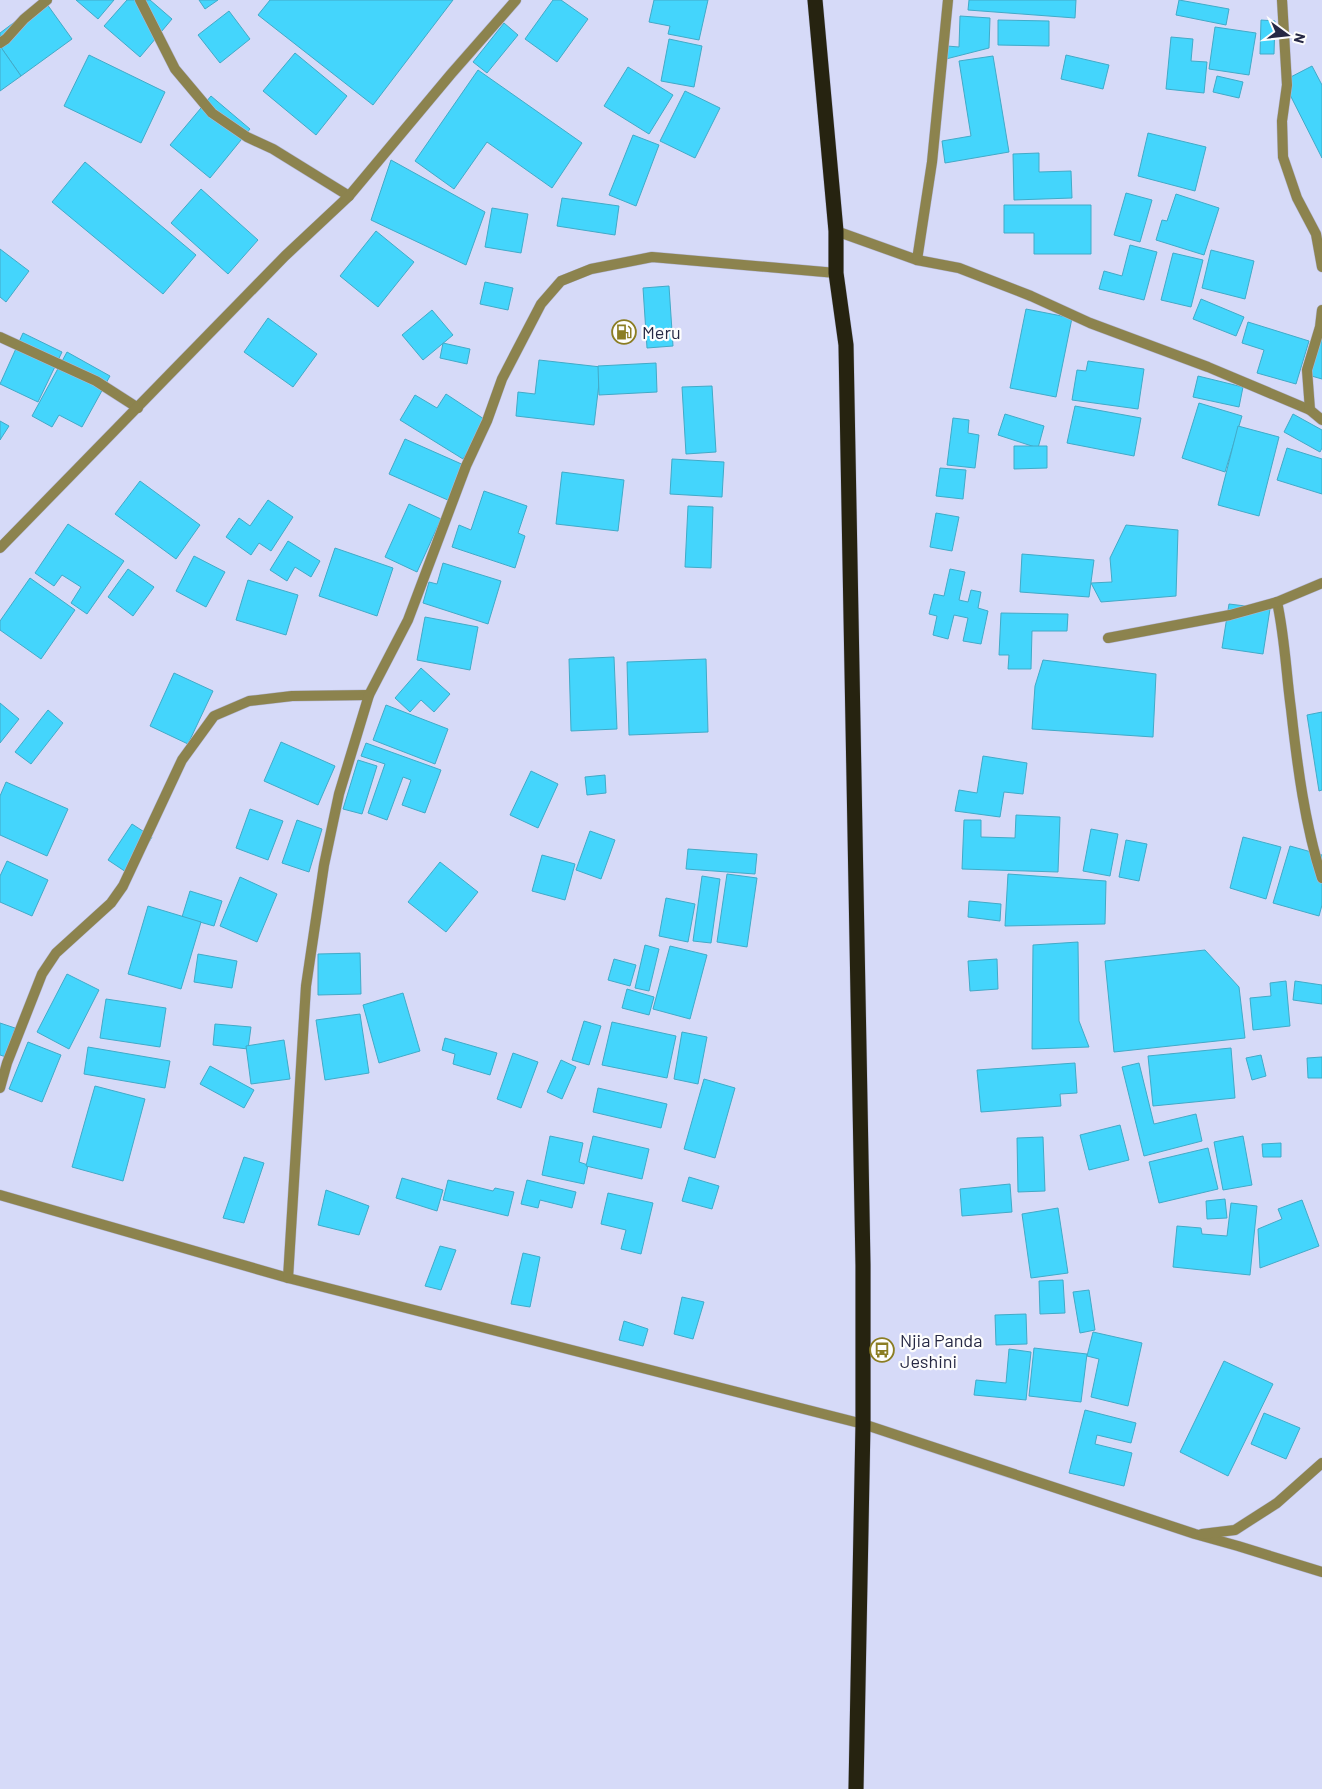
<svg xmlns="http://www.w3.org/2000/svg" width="1322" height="1789" viewBox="0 0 1322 1789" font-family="Barlow,sans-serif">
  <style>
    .building { fill: #44d5fc; stroke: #42aac8 }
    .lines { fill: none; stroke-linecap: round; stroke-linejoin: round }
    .street-casing { stroke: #b3b6d4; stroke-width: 11 }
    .highway-casing { stroke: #b3b6d4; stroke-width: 16 }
    .street { stroke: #8c834e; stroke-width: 10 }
    .highway { stroke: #262310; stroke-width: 15 }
    .labels { text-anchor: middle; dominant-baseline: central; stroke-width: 4.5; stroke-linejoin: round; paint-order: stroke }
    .poi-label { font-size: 18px; fill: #262844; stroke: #fdfdfd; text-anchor: start }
  </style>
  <rect width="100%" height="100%" fill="#d6daf8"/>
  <g class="building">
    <polygon points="44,0 72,39 21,76 0,46 0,33"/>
    <polygon points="76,0 114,0 98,19"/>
    <polygon points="127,0 150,0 172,19 140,57 104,26"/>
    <polygon points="199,0 218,0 205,9"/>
    <polygon points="270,0 453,0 373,105 258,15"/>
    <polygon points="553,0 561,0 588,19 557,62 525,39"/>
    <polygon points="654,0 708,0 699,40 668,34 670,26 649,22"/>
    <polygon points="969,0 1076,0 1075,18 968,10"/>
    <polygon points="1179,0 1229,9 1226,25 1176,15"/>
    <polygon points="229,11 250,39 220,63 198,35"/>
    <polygon points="960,16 990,18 989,48 946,59 947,46 959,47"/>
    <polygon points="998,20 1049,21 1049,46 998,45"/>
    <polygon points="1261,20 1275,21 1274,54 1260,54"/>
    <polygon points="504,23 518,35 487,73 473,62"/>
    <polygon points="1215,27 1256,33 1249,75 1209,69"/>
    <polygon points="1171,37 1193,39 1191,61 1207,62 1204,93 1166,89"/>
    <polygon points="669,39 702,46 694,87 661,81"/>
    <polygon points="0,46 21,76 0,91"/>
    <polygon points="295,53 347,96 316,135 263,91"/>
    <polygon points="89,55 165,92 141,143 64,106"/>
    <polygon points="1066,55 1109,65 1103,89 1061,79"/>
    <polygon points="993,56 1009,152 945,163 942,141 971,136 959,61"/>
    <polygon points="1312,66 1322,85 1322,158 1283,81"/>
    <polygon points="628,67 673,95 649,134 604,106"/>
    <polygon points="478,70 582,143 552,188 487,142 454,189 415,161"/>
    <polygon points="1217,76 1243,82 1239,98 1213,92"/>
    <polygon points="685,91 720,108 695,158 660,141"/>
    <polygon points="211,96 250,129 210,178 170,145"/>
    <polygon points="1148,133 1206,147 1195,191 1138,176"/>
    <polygon points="633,135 659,145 636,206 609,195"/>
    <polygon points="1039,153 1039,172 1071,171 1072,198 1014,200 1013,154"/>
    <polygon points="391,160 485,212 466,265 371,220"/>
    <polygon points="85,162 196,255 163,294 52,202"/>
    <polygon points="201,189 258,240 228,274 171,223"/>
    <polygon points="1126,193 1152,200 1140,242 1114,235"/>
    <polygon points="1176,194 1219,208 1204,255 1156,240 1162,220 1167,221"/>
    <polygon points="562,198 619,206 615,235 557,226"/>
    <polygon points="1004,205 1091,205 1091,254 1034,254 1034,233 1004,233"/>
    <polygon points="492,208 528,214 521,253 485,247"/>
    <polygon points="376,231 414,262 378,307 340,276"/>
    <polygon points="1130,245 1157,252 1144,300 1099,289 1104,271 1122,276"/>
    <polygon points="0,249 29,271 6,302 0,297"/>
    <polygon points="1211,250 1254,261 1245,299 1202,288"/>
    <polygon points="1173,253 1203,260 1191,307 1161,300"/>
    <polygon points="485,282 513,288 508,310 480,304"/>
    <polygon points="669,286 673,346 647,348 643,288"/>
    <polygon points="1201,299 1244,317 1236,336 1193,319"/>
    <polygon points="1026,309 1072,318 1056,397 1010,388"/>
    <polygon points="432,310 453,335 423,360 402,335"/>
    <polygon points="268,318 317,354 293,387 244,352"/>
    <polygon points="1322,319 1322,379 1308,375"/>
    <polygon points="1248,322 1309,341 1296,384 1257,373 1264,350 1242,343"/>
    <polygon points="23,333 62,352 38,402 0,384"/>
    <polygon points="443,343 470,349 467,364 440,358"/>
    <polygon points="67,352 110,376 82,427 59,415 52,427 32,416"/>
    <polygon points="539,360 601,367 594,425 516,416 518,392 535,394"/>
    <polygon points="1088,361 1144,369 1138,409 1072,400 1077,370 1086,371"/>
    <polygon points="656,363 657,392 599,395 598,366"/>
    <polygon points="1198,376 1243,387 1239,407 1193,397"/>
    <polygon points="712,386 716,452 686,454 682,387"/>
    <polygon points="446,394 487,421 463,459 400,420 415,395 437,408"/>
    <polygon points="1199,403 1242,416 1225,472 1182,458"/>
    <polygon points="1075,406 1141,418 1134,456 1067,443"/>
    <polygon points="1005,414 1044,426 1038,448 998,435"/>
    <polygon points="1293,414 1322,430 1322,448 1320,452 1284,432"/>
    <polygon points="953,418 969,420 968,433 979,435 975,468 947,465"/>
    <polygon points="0,421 9,426 0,440"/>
    <polygon points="1238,426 1279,437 1259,516 1218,505"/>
    <polygon points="405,439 466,466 450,501 389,474"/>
    <polygon points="1014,446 1047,446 1047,468 1014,469"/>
    <polygon points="1287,448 1322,459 1322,494 1277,480"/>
    <polygon points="672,459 724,462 722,497 670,494"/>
    <polygon points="940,468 966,470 963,499 936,496"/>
    <polygon points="562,472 624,480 618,531 556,524"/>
    <polygon points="140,481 200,525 176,559 115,514"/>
    <polygon points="484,491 527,506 518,533 525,536 515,568 452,547 459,525 471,530"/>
    <polygon points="268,500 293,517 271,551 259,543 251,555 226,537 239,518 250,526"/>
    <polygon points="409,504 441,519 417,572 385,557"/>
    <polygon points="688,506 713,507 711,568 685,567"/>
    <polygon points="936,513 959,517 952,551 930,547"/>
    <polygon points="68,524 124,561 87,614 71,603 81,587 62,575 54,586 35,573"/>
    <polygon points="1126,525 1178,530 1176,596 1101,602 1091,583 1112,582 1110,558"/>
    <polygon points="288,541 320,561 311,577 295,567 287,581 270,570"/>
    <polygon points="335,548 393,568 377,616 319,596"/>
    <polygon points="1022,554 1094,560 1089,597 1020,592"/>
    <polygon points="194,556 225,572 206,607 176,591"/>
    <polygon points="443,563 501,581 488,624 423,603 429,582 437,584"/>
    <polygon points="128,569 154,587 133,616 108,597"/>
    <polygon points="950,569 965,572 959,600 968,602 971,590 981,592 978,608 988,611 981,644 963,641 968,618 954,615 948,639 933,635 937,616 929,614 934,594 944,596"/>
    <polygon points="30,578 75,610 41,659 0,630 0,621"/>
    <polygon points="248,580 298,595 286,635 236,620"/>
    <polygon points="1229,604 1270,609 1263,654 1222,648"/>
    <polygon points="1001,613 1068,614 1067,631 1032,631 1031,669 1008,669 1009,655 999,655"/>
    <polygon points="425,617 478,627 470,670 417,660"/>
    <polygon points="614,657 617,729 571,731 569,659"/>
    <polygon points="706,659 708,732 629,735 627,662"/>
    <polygon points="1043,660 1156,674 1153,737 1032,729 1035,686"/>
    <polygon points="421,668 450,694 434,712 421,700 410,712 395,698"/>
    <polygon points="174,673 213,691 188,744 150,726"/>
    <polygon points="0,703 19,719 0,743"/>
    <polygon points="386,705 448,729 435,764 373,740"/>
    <polygon points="48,710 63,723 31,764 15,752"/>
    <polygon points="1322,712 1322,790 1319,791 1307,715"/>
    <polygon points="281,742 335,766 318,805 264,781"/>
    <polygon points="366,743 441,770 425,813 402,805 411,780 403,777 387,820 368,813 385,764 361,756"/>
    <polygon points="983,756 1027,763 1023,794 1004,792 1000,817 955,811 959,790 977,793"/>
    <polygon points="358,760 377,766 362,814 343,809"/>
    <polygon points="531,771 558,784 538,828 510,815"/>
    <polygon points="605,775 606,793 587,795 585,777"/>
    <polygon points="6,782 68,809 47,856 0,835 0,796"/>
    <polygon points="250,809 283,821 268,860 236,848"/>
    <polygon points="1016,815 1060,817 1058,872 962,869 964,820 981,820 981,837 1015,838"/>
    <polygon points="297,820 322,829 309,872 282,863"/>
    <polygon points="132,824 152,837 129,874 108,860"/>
    <polygon points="1091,829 1118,834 1110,876 1083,871"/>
    <polygon points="590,831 615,840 601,879 576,870"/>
    <polygon points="1243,837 1281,847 1266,899 1230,888"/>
    <polygon points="1126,840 1147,844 1139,881 1119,877"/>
    <polygon points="1290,846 1322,855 1322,905 1319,916 1273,903"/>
    <polygon points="688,849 757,854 755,874 686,869"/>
    <polygon points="542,855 575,864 565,900 532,891"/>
    <polygon points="7,861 48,880 32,916 0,902 0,876"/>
    <polygon points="440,862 478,892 446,932 408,902"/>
    <polygon points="727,874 757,878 747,947 717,942"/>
    <polygon points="1008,874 1106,881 1105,924 1005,926"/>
    <polygon points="702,876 720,879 711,943 693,941"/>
    <polygon points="240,877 277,894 257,942 220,926"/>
    <polygon points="190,891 222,901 214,926 182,917"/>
    <polygon points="666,898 695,904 688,942 659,936"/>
    <polygon points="969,901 1001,904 1000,921 968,917"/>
    <polygon points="148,906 201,922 181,989 128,974"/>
    <polygon points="1078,942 1079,1021 1089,1047 1032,1049 1033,945"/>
    <polygon points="645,945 659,949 649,991 635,988"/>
    <polygon points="670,946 707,955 690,1019 653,1009"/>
    <polygon points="1205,950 1239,987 1245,1038 1114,1052 1105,961"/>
    <polygon points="360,953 361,994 318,995 318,954"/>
    <polygon points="198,954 237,961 232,988 194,982"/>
    <polygon points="614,959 636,965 630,986 608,980"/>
    <polygon points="997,959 998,989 970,991 968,961"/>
    <polygon points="67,974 99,990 69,1049 37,1032"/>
    <polygon points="1286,981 1290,1026 1253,1030 1250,998 1271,996 1270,983"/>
    <polygon points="1295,981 1322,985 1322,1004 1293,1000"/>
    <polygon points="627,989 654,997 649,1015 622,1008"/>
    <polygon points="403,993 420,1051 379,1063 363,1005"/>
    <polygon points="106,999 166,1008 160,1047 100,1038"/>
    <polygon points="360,1014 369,1073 325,1080 316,1020"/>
    <polygon points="584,1021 601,1026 589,1065 572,1060"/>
    <polygon points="612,1022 676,1036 667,1078 602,1065"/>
    <polygon points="0,1023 15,1028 6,1057 0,1055"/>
    <polygon points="215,1024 251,1027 248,1049 213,1045"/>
    <polygon points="682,1032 707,1037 698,1084 674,1079"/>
    <polygon points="445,1038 497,1053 490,1075 453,1064 455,1054 442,1050"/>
    <polygon points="284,1040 290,1079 251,1084 246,1046"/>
    <polygon points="28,1042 61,1055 42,1102 9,1089"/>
    <polygon points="88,1047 170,1061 165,1088 84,1074"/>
    <polygon points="1231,1048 1235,1098 1153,1106 1148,1056"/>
    <polygon points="513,1053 538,1062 521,1108 497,1099"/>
    <polygon points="1261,1055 1266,1076 1252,1080 1246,1058"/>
    <polygon points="1322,1057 1322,1078 1308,1078 1307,1058"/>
    <polygon points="561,1060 576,1067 562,1099 547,1092"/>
    <polygon points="1075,1063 1077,1093 1060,1094 1061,1106 981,1112 977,1070"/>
    <polygon points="1139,1063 1154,1124 1196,1114 1202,1141 1144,1156 1122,1067"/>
    <polygon points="210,1066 254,1090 244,1108 200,1084"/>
    <polygon points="704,1079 735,1088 715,1158 684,1149"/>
    <polygon points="95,1086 145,1099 123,1181 72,1167"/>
    <polygon points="598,1088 667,1104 661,1128 593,1112"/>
    <polygon points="1120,1125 1129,1160 1089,1170 1080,1135"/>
    <polygon points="550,1136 583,1143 579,1162 588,1165 584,1184 542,1175"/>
    <polygon points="593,1136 649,1149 642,1179 586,1166"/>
    <polygon points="1243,1136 1252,1185 1223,1190 1214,1142"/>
    <polygon points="1043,1137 1045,1191 1018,1192 1017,1138"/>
    <polygon points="1281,1143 1281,1157 1263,1157 1262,1144"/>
    <polygon points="1208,1148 1218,1189 1159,1203 1149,1162"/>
    <polygon points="244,1157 264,1163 244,1223 223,1218"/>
    <polygon points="689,1177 719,1186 712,1209 682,1201"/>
    <polygon points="402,1178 443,1190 437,1211 396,1198"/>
    <polygon points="448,1180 493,1191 495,1188 514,1192 508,1216 443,1200"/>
    <polygon points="527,1180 576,1192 572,1208 540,1200 538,1208 521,1204"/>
    <polygon points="1010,1184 1012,1212 962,1216 960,1189"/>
    <polygon points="326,1190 369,1206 359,1235 318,1225"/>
    <polygon points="608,1193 653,1203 641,1254 621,1249 626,1230 601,1224"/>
    <polygon points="1225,1199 1227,1218 1207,1219 1206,1201"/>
    <polygon points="1302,1200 1319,1246 1260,1268 1258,1229 1282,1219 1278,1209"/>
    <polygon points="1231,1203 1257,1206 1250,1275 1173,1267 1177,1226 1201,1228 1202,1234 1227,1236"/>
    <polygon points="1058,1208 1068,1273 1031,1278 1022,1214"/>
    <polygon points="440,1246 456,1250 441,1290 425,1286"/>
    <polygon points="523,1253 540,1257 530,1307 511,1304"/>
    <polygon points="1063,1280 1065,1313 1040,1314 1039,1281"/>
    <polygon points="1089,1290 1095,1330 1080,1333 1073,1292"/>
    <polygon points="682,1297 704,1302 693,1339 674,1334"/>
    <polygon points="1026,1314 1027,1344 996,1345 995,1315"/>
    <polygon points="624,1321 648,1329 643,1346 619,1340"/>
    <polygon points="1093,1332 1142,1343 1128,1406 1091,1397 1099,1359 1087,1356"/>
    <polygon points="1034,1348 1087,1354 1081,1402 1029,1396"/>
    <polygon points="1009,1349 1031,1352 1026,1400 974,1395 976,1380 1006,1383"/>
    <polygon points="1224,1361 1273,1384 1228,1476 1180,1452"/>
    <polygon points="1085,1410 1136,1423 1131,1443 1097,1435 1095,1444 1132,1453 1124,1486 1069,1473"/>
    <polygon points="1264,1413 1300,1428 1286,1459 1251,1444"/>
  </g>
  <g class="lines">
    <g class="street-casing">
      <g id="street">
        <polyline points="140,0 175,69 212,113 247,137 273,149 349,196"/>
        <polyline points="1282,0 1287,85 1282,121 1283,157 1297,198 1316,234 1322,267"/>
        <polyline points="0,43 6,39 24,19 47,0"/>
        <polyline points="836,231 917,260 959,268 1031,296 1090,323 1208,367 1310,410"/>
        <polyline points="917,260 932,162 948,0"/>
        <polyline points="1322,310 1320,327 1307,370 1310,410 1322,420"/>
        <polyline points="0,337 96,381 138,408"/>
        <polyline points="0,548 285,256 349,196 451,74 516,0"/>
        <path d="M1277,602C1285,638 1286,673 1291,709C1297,764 1305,826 1322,878"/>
        <polyline points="1108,638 1230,615 1277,602 1322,583"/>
        <polyline points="0,1088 7,1063 42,974 56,953 111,903 123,886 182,760 214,716 249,701 292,696 369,695"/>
        <polyline points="0,1195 288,1278 863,1424 1195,1534 1238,1546 1322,1572"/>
        <polyline points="288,1278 306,986 324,865 339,794 369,695 408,620 466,466 487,421 502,379 541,304 561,281 591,269 652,257 836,273"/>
        <polyline points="1202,1534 1235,1530 1277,1503 1322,1463"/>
      </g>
    </g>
    <g class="highway-casing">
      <polyline id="highway" points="815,0 836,231 836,273 846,345 863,1265 863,1424 856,1789"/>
    </g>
    <use href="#street" class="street"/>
    <use href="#highway" class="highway"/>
  </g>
  <defs>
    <g id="fuel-ring" transform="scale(1.25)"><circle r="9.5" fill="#fdfdfd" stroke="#8b7d23" stroke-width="1.5"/><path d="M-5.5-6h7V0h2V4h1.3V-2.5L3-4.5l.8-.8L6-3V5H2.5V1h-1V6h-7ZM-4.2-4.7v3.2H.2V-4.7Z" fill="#8b7d23"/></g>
    <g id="bus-ring" transform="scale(1.25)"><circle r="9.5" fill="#fdfdfd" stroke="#8b7d23" stroke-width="1.5"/><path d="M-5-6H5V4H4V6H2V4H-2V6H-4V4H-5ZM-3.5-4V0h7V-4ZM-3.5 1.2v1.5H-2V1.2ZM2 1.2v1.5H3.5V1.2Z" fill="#8b7d23"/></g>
  </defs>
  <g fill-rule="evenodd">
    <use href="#fuel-ring" x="624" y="332"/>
    <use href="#bus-ring" x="882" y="1350"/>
  </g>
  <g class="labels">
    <g class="poi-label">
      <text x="642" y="332">Meru</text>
      <text x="900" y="1340">Njia Panda<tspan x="900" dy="21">Jeshini</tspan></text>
    </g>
  </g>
  <g transform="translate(1287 35) rotate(105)" stroke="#fdfdfd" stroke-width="4" paint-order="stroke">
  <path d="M0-4L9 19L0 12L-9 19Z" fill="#262844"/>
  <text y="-8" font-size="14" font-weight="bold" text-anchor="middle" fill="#262844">N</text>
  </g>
</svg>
